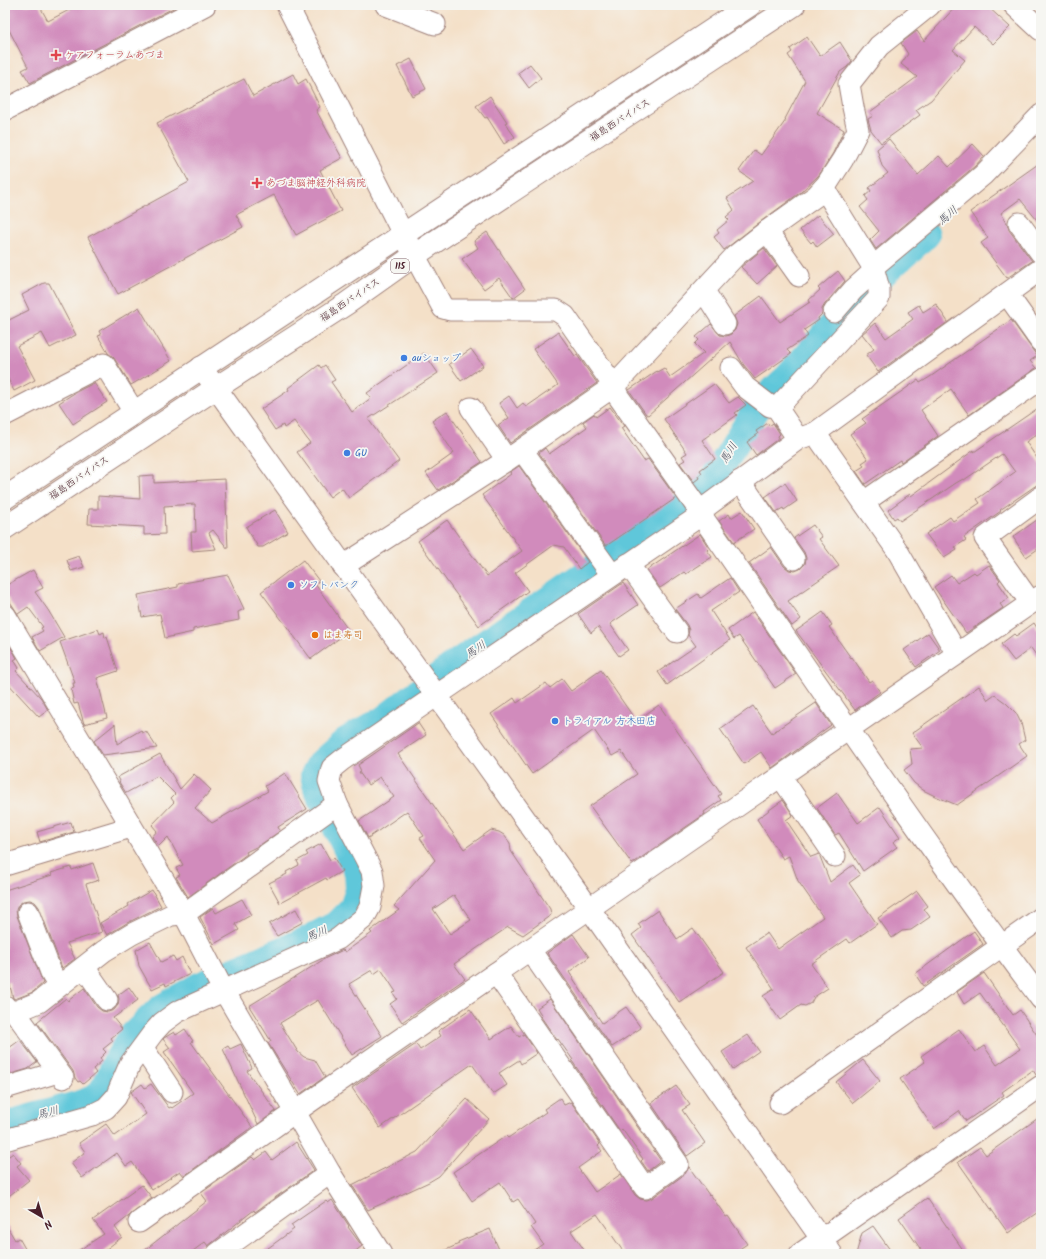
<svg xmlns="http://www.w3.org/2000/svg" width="1046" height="1259" viewBox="0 0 1046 1259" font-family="Kalam,'Klee One',sans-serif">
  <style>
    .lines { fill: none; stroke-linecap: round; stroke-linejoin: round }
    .river { stroke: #5ec7da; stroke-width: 28 }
    .building { fill: #d18bbc; fill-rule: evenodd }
    .minor-casing { stroke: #9f807a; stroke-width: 23 }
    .highway-casing { stroke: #9f807a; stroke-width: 24 }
    .minor { stroke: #fff; stroke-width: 21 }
    .highway { stroke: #fff; stroke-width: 22 }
    .health-dot { fill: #e0444e; stroke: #f6f6f2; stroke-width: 1.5 }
    .shop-dot { fill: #3f7fe0; stroke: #f6f6f2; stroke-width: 1.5 }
    .food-dot { fill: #e8710a; stroke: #f6f6f2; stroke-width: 1.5 }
    .labels { text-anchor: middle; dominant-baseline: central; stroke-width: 3.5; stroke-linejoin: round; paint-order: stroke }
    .shield { fill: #f6f6f2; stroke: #7e6067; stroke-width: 1 }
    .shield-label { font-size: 9px; font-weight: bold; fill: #4a1f2b }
    .health-label { font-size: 10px; fill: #be3a42; stroke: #f6f6f2; text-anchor: start }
    .street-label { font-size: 10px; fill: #4a1f2b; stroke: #f6f6f2 }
    .shop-label { font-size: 10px; fill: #366cbe; stroke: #f6f6f2; text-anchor: start }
    .food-label { font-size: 10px; fill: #c56008; stroke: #f6f6f2; text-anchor: start }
    .water-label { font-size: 11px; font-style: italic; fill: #505160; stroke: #f6f6f2 }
  </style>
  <rect width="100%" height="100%" fill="#f6f6f2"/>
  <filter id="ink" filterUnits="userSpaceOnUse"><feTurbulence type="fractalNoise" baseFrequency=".025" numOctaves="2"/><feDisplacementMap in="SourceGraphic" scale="8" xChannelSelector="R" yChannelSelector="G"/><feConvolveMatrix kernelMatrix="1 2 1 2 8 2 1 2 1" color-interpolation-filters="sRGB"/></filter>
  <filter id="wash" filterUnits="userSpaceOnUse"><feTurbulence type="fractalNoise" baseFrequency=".012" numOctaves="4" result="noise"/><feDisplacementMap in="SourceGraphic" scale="16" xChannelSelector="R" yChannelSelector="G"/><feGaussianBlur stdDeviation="0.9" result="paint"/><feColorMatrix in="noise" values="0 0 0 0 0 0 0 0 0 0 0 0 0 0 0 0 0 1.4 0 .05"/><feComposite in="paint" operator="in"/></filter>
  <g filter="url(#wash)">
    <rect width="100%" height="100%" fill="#f4e0c8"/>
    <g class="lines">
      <polyline class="river" points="5,1125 84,1103 99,1096 108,1081 116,1062 133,1035 161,1008 199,986 309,939 336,925 353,908 359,890 358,872 317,788 314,775 320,764 346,741 383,720 451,667 704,492 713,480 760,403 788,377 861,293 926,235"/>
    </g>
    <g id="blocks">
      <g class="building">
        <polygon points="5,5 39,5 48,21 71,9 69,5 179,5 30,83 22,70 28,67 5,22"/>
        <polygon points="957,5 986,5 1010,27 993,44 974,27 953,50 965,60 931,100 916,110 920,115 881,143 871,130 868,119 873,116 870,112 917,77 901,64 908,54 901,43 917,31 924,41"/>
        <polygon points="807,37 820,56 840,42 852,61 847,67 840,72 817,113 844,130 833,153 819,175 801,192 760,222 724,250 714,237 719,233 717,230 729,220 726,217 734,210 727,198 753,181 739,171 754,150 761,155 786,120 785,119 805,81 788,55 792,52 790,49"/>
        <polygon points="411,59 426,89 412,96 397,66"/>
        <polygon points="530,64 541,78 529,88 518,73"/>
        <polygon points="293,74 298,84 306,79 320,107 316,110 342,158 320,170 341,211 296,235 274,195 236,215 243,227 118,294 88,237 189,182 157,123 244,79 253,96"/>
        <polygon points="490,96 507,122 505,123 515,137 504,144 487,117 485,118 476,106"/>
        <polygon points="889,139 918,175 939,156 949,167 973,144 984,156 975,166 876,249 870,240 879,231 860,207 868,200 865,196 871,191 869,188 888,173 882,166 877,149"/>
        <polygon points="1041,162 1041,225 1020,199 1001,213 1007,223 1009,230 1032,261 1007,278 981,243 988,238 970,212"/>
        <polygon points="818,215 834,234 817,247 813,241 811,243 800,230"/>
        <polygon points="487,232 525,289 513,298 499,278 484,289 462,259 478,248 474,241"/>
        <polygon points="764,248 777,266 757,284 741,267"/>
        <polygon points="838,271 845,281 825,304 822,309 822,314 818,318 819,320 804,330 808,336 787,350 791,354 755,379 743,364 730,342 648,415 646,414 629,390 657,371 657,372 664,368 670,377 704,353 695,344 699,340 696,337 711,324 720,335 726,336 731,334 735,330 737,324 734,316 761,296 780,322 810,302 809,300 820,290 818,288"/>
        <polygon points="44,283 49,283 76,335 50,348 42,333 17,346 35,380 14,391 5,373 5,322 29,310 22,295"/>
        <polygon points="936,304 948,322 878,372 866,355 874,349 862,334 875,323 886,338 913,319 908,312 919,305 923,312"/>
        <polygon points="139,307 171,361 131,385 114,358 108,353 98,336 101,335 99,331"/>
        <polygon points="1011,320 1037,356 1030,361 1036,368 969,415 951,389 921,410 938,436 901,462 900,460 865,484 856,471 864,466 862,463 868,459 850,434 866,423 862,419 918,380 920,383 930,377"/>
        <polygon points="558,332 575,356 577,355 597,383 510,443 498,425 509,418 499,403 509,396 517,408 523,403 526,407 558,385 533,349"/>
        <polygon points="471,349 483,366 461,381 449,364"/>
        <polygon points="424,353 438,373 368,419 399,461 349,498 342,488 330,497 297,452 310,443 294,421 284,428 283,425 275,430 261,409 289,390 288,388 319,365 321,368 325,365 335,380 331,382 352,412 371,398 367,393"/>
        <polygon points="94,383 107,402 73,424 59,403 76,392"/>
        <polygon points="714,384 729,403 738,397 746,405 735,413 737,415 702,440 715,459 700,470 702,473 698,476 699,478 694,482 680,463 685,460 682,456 687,453 664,419"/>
        <polygon points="1041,406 1041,431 1026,442 1041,464 1041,482 1000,510 1001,511 964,537 966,540 955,547 957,550 944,558 926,534 950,517 953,521 980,503 977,499 1015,472 1002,454 964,480 963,479 956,483 900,521 897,517 894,519 888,510 910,494 911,496 974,450 974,452"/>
        <polygon points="610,407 624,426 621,428 644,461 648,459 676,498 606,546 539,453 545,448 549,454 587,427 583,422 594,414 596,417"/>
        <polygon points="447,411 482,462 438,490 426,473 454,453 432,421"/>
        <polygon points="768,423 769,426 773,423 780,434 778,436 779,438 756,455 747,442 758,434 756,431"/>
        <polygon points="519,466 588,562 579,569 564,547 554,545 515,573 528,591 479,626 418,541 447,520 487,576 522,551 482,495 511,474 510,472"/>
        <polygon points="154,475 154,483 225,479 228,549 213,530 209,533 216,549 192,551 191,532 196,532 195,504 164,506 165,534 144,535 144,527 88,524 89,509 98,509 98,496 140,499 139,476"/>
        <polygon points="785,483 797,501 784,510 783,508 776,512 765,497"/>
        <polygon points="275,510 288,532 263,547 258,547 246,527"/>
        <polygon points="742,511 754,529 734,542 719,521 729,514 731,518"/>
        <polygon points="1041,517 1041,547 1026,557 1013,537"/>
        <polygon points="813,525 822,537 819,539 839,566 788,601 801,619 792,626 749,563 771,547 784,566 789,570 795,571 800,569 805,564 806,558 804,552 794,538"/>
        <polygon points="700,534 709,548 707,550 712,557 686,574 684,572 660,588 647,570"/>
        <polygon points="79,556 84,567 71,571 67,560"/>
        <polygon points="303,560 319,581 315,584 349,631 311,659 261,592"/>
        <polygon points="989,565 1000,580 998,582 1009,598 1000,604 1003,608 966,633 934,587 951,575 957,583 974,572 976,574"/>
        <polygon points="33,570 43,588 35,592 48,610 64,637 40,651 32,637 43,631 41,628 43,627 28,607 18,614 5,594 5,586"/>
        <polygon points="228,575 244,609 238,612 239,620 193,629 193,632 165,638 160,614 142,617 138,595 178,587 178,584"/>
        <polygon points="730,578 739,592 711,611 730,640 667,685 658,672 696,646 688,635 689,630 687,625 675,609 698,594 701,598"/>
        <polygon points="623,583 638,605 610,624 628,650 619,656 598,627 591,633 578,614"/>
        <polygon points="753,612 796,674 775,688 739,636 734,639 728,630"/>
        <polygon points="823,612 832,625 829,627 851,658 852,657 869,682 872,680 880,692 855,710 796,631"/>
        <polygon points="1034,623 1041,634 1041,662 1031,648 1014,661 1001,644 1014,634 1016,636"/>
        <polygon points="98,629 100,634 104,632 105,638 107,637 118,671 97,678 107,718 84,724 78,703 74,704 71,689 74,688 73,683 75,683 60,642"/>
        <polygon points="928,633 940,650 916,667 904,650"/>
        <polygon points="5,647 7,650 11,648 17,658 14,660 19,668 16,671 41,698 48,710 39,717 5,680"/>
        <polygon points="601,670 636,721 659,705 721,794 718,796 721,800 704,812 705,814 632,864 590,806 637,774 621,751 612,756 594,730 532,774 491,714 514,698 517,703 546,683 550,688 562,679 571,691"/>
        <polygon points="979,686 988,700 995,695 1006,703 1016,713 1021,723 1025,740 1019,744 1027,756 957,805 935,796 923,790 914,783 904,770 912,764 910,749 923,748 912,733"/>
        <polygon points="816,703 831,725 772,768 761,752 744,764 720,729 753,706 772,733"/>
        <path d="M418,723L426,735L398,754L427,796L464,849L491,830L499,832L504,835L510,843L511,851L550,909L551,915L523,935L508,927L454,964L465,979L402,1022L390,1004L397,999L393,993L396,992L381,969L374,974L372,970L349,984L382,1036L352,1055L318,1000L280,1023L298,1052L304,1057L315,1060L325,1077L300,1094L268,1043L271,1041L249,1006L326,958L343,950L345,952L372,933L370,931L399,910L394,906L435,860L420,838L424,836L407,811L368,838L359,821L394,797L380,777L368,785L359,772L361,771L358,765ZM454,895L471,920L450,934L433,909Z"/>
        <polygon points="115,724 117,744 141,730 142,733 146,731 157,748 103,755 94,741"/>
        <polygon points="160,754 180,789 194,774 211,790 195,808 212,823 268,791 265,786 285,773 307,809 278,827 280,831 260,845 246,852 247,854 188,897 176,877 180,875 176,868 183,865 168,837 159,846 152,837 157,831 152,825 174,802 171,798 175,794 157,776 126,793 119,782 120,781 118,777"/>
        <polygon points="837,793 858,823 880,807 900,837 893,842 897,847 863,871 839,833 835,835 817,808"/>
        <polygon points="783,800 793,815 786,820 811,857 819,854 830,882 853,865 860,875 849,883 877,924 850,943 847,939 811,964 828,988 814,997 811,1003 805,1006 801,1005 780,1020 763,996 774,989 746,947 767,933 778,949 823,917 798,881 789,856 783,859 757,819"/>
        <polygon points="71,822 74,832 40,842 37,832"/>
        <polygon points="321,844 330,860 334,858 342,871 327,880 326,878 280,903 269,883 287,874 286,872 299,865 297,861 308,855 306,852"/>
        <polygon points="93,863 99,880 86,884 102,932 67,943 75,959 62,968 39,907 35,902 30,900 23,901 18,905 16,910 17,916 43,983 33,992 15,999 13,998 9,982 5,983 5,890 52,875 51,873 71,867 72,870"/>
        <polygon points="152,890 161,906 127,923 107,935 100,923 129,906 128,904"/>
        <polygon points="917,891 928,906 924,909 930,917 911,930 902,931 892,938 878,918"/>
        <polygon points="242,899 251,915 235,924 239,930 214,944 200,917 213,908 216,913"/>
        <polygon points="296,909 303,922 277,936 269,924"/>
        <polygon points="658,910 677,939 693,928 724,972 679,1002 632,935 641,928 638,924"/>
        <polygon points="974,931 983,944 923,986 915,974"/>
        <polygon points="573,934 589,957 569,972 602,1023 626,1007 641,1028 612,1047 547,953"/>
        <polygon points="150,942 161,962 173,956 176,961 182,957 190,974 166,986 165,983 152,989 139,966 136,950"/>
        <polygon points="984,973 1013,1015 1020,1010 1041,1041 1041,1074 1036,1075 1033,1070 1002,1092 1004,1095 966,1121 959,1111 934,1129 900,1079 925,1062 921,1056 959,1029 975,1052 984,1046 997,1065 1020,1049 980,993 964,1004 957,992"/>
        <polygon points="129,987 138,1000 113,1018 122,1029 111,1038 113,1041 103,1049 106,1052 100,1058 102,1061 93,1069 96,1073 83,1084 80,1081 78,1082 75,1078 73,1071 37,1022 66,998 68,1001 84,988 97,1007 102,1011 108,1012 114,1010 118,1005 119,999 118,995"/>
        <polygon points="550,999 661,1161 648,1171 641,1161 643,1159 622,1129 620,1131 572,1061 573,1060 558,1039 557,1040 541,1017 542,1016 537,1008"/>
        <polygon points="470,1009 491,1039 511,1026 519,1037 524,1034 537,1053 521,1064 519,1060 499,1073 507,1085 493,1094 472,1064 380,1128 352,1088 416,1044 420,1050 441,1036 438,1031"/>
        <polygon points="185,1029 193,1041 191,1042 252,1127 184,1176 180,1171 152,1190 132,1162 126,1166 117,1153 82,1178 71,1163 85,1152 79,1143 106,1124 115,1136 146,1114 131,1092 142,1084 145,1088 151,1084 169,1108 171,1107 172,1108 193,1093 164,1052 170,1048 163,1039 164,1038 174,1032 176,1035"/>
        <polygon points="748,1035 759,1051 733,1069 722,1052"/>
        <polygon points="20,1040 37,1062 28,1069 11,1074 10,1072 5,1075 5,1051"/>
        <polygon points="241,1044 252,1068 247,1071 276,1111 258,1124 223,1049 228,1046 230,1049"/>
        <polygon points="863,1060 880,1081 853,1103 836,1082"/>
        <polygon points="676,1086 690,1105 682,1110 705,1143 687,1156 651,1103"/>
        <polygon points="560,1098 564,1105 571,1102 600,1144 598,1146 602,1151 578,1168 595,1192 621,1174 635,1195 640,1199 647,1200 652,1198 685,1174 689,1167 709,1195 710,1194 726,1217 728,1216 747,1244 732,1254 625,1254 597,1214 571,1231 587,1254 528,1254 543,1244 531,1227 535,1224 518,1199 513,1202 500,1182 472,1201 453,1172 506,1136 508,1138 546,1112 544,1109"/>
        <polygon points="467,1099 489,1119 439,1176 429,1182 368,1210 352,1185 417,1152"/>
        <polygon points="1041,1116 1041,1210 1008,1233 958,1162 980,1147 986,1155"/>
        <polygon points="296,1142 314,1170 255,1212 254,1210 208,1246 205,1242 189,1254 140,1254 207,1201 201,1193 252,1157 255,1160 266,1152 272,1160"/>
        <polygon points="5,1152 9,1156 13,1153 21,1163 17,1166 29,1180 5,1199"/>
        <polygon points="142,1185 152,1198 115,1227 122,1237 100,1254 73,1254 104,1234 93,1220"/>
        <polygon points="927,1198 966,1254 924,1254 899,1218"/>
        <polygon points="332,1200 349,1226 348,1227 362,1246 352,1254 260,1254 294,1229 291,1225 326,1201 328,1203"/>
        <polygon points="5,1223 15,1240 19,1238 28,1254 5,1254"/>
        <polygon points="873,1226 893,1254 856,1254 862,1233"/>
        <polygon points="490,1229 501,1254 437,1254 459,1244 458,1242"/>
      </g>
    </g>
  </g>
  <g filter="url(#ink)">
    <use href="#blocks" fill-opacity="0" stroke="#9f807a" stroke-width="1"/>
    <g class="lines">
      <g class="minor-casing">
        <g id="minor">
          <path d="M287,5L403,234L443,308L450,310H556L565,316L614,386L618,396L697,507L701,515C813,677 923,841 1041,999"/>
          <polyline points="386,5 435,24"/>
          <polyline points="1014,5 1041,30"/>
          <polyline points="5,110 205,5"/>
          <polyline points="824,188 873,267 983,175 1041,115"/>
          <polyline points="1019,223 1041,253"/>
          <polyline points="767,231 799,276"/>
          <polyline points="704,291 725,324"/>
          <polyline points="1007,294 1041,342"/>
          <polyline points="834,312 853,290 874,271"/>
          <polyline points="201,367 589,908 832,1254"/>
          <polyline points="731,368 745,387 770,406 777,408 798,439"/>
          <polyline points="471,408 507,460 614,386 735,256 767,231 816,196 827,184 843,159 858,130 853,107 849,84 879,46 930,5"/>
          <polyline points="777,408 879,298 879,289 873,267"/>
          <polyline points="5,415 104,364 134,412"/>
          <polyline points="522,450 612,575"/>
          <polyline points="740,481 794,559"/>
          <polyline points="864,502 1041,379"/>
          <polyline points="628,564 677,632"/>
          <polyline points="343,566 507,460"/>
          <polyline points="1031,603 985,538 1041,497"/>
          <polyline points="5,615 184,914 220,984 295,1112 330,1173 381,1254"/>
          <polyline points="957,654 897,550 815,433 1041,269"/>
          <polyline points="781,777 835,856"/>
          <polyline points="5,865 131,827"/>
          <polyline points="28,912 52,975 59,986"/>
          <polyline points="84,967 107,1000"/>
          <polyline points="496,973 645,1188 678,1164 530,950"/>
          <polyline points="5,1006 7,1009 15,1012 63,1078"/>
          <polyline points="15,1012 39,1002 104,951 132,934 171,915 184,914 337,804"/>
          <polyline points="143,1048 172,1092"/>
          <polyline points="5,1088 58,1072"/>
          <polyline points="780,1103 1041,918"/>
          <polyline points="5,1140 92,1115 106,1108 116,1097 130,1064 153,1033 162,1023 177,1012 338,939 364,918 370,907 374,886 372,871 337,804 329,781 332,768 342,760 701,515 707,506 798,439 815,433"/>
          <polyline points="139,1222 295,1112 1041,596"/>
          <polyline points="217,1254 330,1173"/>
          <polyline points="800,1254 1041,1086"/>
        </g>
      </g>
      <g class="highway-casing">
        <g id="highway">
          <polyline points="5,498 750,5"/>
          <polyline points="5,528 216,388 346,304 415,255 794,5"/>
        </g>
      </g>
      <use href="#minor" class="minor"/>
      <use href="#highway" class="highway"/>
    </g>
  </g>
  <g class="health-dot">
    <path d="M54 49h4v4h4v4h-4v4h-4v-4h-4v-4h4z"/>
    <path d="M255 177h4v4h4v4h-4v4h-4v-4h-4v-4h4z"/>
  </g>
  <g class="shop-dot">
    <circle cx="404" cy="358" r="4"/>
    <circle cx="347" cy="453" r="4"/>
    <circle cx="291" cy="585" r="4"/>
    <circle cx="555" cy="721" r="4"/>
  </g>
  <circle class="food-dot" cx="315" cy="635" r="4"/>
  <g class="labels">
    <rect class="shield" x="391" y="259" width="18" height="14" rx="3"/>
    <g class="shield-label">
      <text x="400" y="266">115</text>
    </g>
    <g class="health-label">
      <text x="65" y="55">ケアフォーラムあづま</text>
      <text x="266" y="183">あづま脳神経外科病院</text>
    </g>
    <g class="street-label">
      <text transform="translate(620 120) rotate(-33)">福島西バイパス</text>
      <text transform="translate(350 300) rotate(-34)">福島西バイパス</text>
      <text transform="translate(79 478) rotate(-34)">福島西バイパス</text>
    </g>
    <g class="shop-label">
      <text x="412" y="358">auショップ</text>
      <text x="355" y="453">GU</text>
      <text x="299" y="585">ソフトバンク</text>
      <text x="563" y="721">トライアル 方木田店</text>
    </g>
    <g class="food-label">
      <text x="323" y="635">はま寿司</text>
    </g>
    <g class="water-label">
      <text transform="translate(948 216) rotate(-41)">馬川</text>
      <text transform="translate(729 453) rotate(-58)">馬川</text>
      <text transform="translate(476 650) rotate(-35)">馬川</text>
      <text transform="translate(317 934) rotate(-24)">馬川</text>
      <text transform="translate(48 1113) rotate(-15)">馬川</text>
    </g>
  </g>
  <rect width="1046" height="1259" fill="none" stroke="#f6f6f2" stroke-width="20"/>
  <g transform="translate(42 1217) rotate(142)" stroke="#f6f6f2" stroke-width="3" paint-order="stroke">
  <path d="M0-3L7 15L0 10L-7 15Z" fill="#4a1f2b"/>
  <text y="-6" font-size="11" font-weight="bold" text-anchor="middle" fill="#4a1f2b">N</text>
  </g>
</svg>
